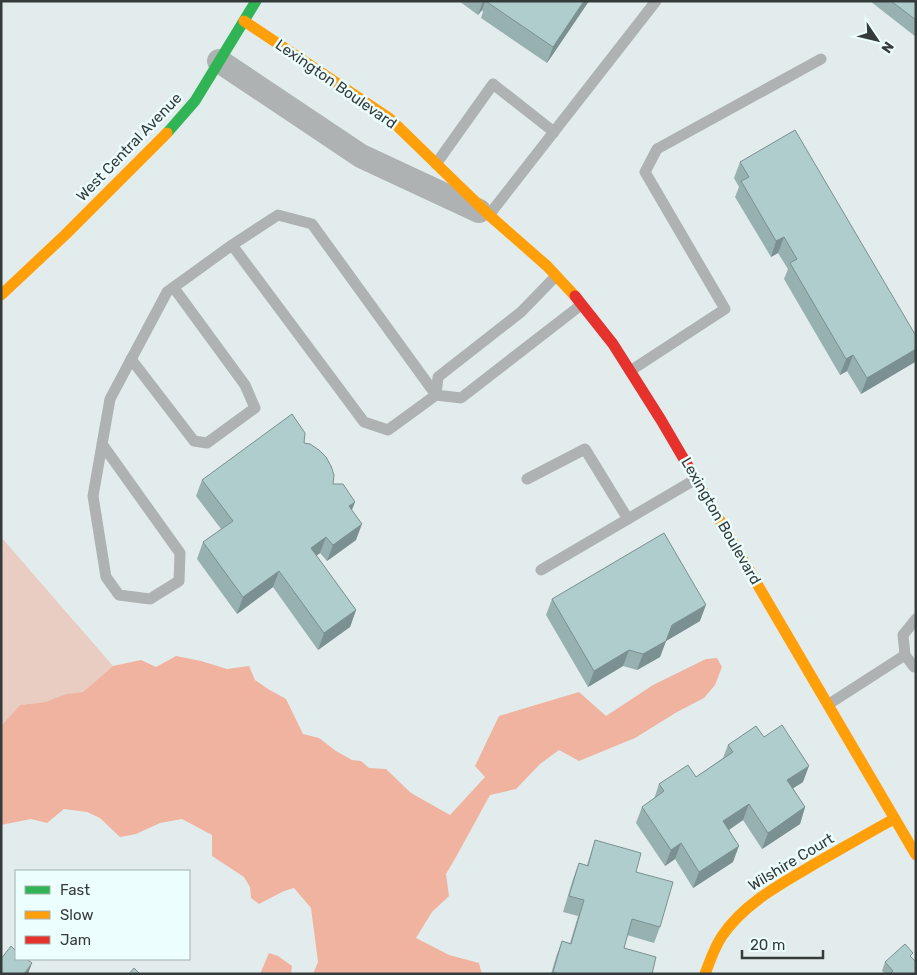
<svg xmlns="http://www.w3.org/2000/svg" width="917" height="975" viewBox="0 0 917 975" font-family="Rubik,sans-serif">
  <style>
    .green { fill: #e9ccc2 }
    .water { fill: #efb3a0 }
    .lines { fill: none; stroke-linecap: round; stroke-linejoin: round }
    .lane { stroke: #aeb2b2; stroke-width: 11 }
    .street { stroke: #aeb2b2; stroke-width: 24 }
    .fast { stroke: #30b455; stroke-width: 11 }
    .slow { stroke: #ff9f0a; stroke-width: 11 }
    .jam { stroke: #e5322d; stroke-width: 11 }
    .wall { fill: #97b0b0 }
    .shaded-wall { fill: #7b9090 }
    .building { fill: #b0cdcd; stroke: #7b9090 }
    .labels { text-anchor: middle; dominant-baseline: central; stroke-width: 5; stroke-linejoin: round; paint-order: stroke }
    .street-label { font-size: 15px; fill: #343b3a; stroke: #ecfefd }
  </style>
  <rect width="100%" height="100%" fill="#e3ecec"/>
  <polygon class="green" points="1,537 113,666 83,692 66,694 45,702 20,705 1,726"/>
  <g class="water">
    <polygon points="176,656 201,661 227,669 249,666 255,680 268,689 286,699 303,734 319,738 336,751 352,760 361,761 369,768 386,769 411,793 450,815 485,777 475,766 499,716 579,692 606,716 653,685 706,659 717,658 722,667 715,685 704,698 677,712 635,738 579,761 559,750 540,764 516,789 490,795 456,857 446,874 449,896 432,912 416,938 449,955 479,963 482,974 313,974 318,962 311,908 294,888 284,891 259,904 251,898 250,887 244,877 212,856 212,835 182,819 160,823 136,834 120,837 100,818 87,812 64,809 47,823 31,819 1,825 1,726 20,705 45,702 66,694 83,692 113,666 141,660 156,667"/>
    <polygon points="269,953 278,956 292,966 291,974 260,974"/>
  </g>
  <g class="lines">
    <g class="lane">
      <polyline points="436,164 493,84 554,132"/>
      <polyline points="489,215 656,1"/>
      <polyline points="556,276 521,312 438,377 436,395 461,398 581,305"/>
      <polyline points="131,359 194,441 207,443 255,408 245,385 174,288"/>
      <polyline points="630,371 725,309 645,172 657,149 821,59"/>
      <polyline points="102,444 180,553 179,581 150,599 119,595 106,577 93,496 110,399 167,292 232,245 364,422 388,430 436,395 312,224 278,215 232,245"/>
      <polyline points="527,479 585,449 628,519"/>
      <polyline points="541,570 696,479"/>
      <polyline points="916,619 903,635 905,655 914,667 916,667"/>
      <polyline points="829,704 905,655"/>
    </g>
    <polyline class="street" points="219,61 361,156 479,211"/>
    <polyline class="fast" points="167,133 195,101 256,1"/>
    <g class="slow">
      <polyline points="244,21 389,118 489,215 547,266 575,296"/>
      <polyline points="1,295 65,235 167,133"/>
      <polyline points="702,490 916,855"/>
      <path d="M705,974C710,961 714,948 722,936C745,902 783,883 818,862C843,848 868,833 894,819"/>
    </g>
    <polyline class="jam" points="575,296 613,344 661,420 702,490"/>
  </g>
  <g class="wall">
    <polygon points="459,1 589,1 547,63 481,18 483,12 482,10 478,15"/>
    <polygon points="870,1 916,1 916,37"/>
    <polygon points="740,162 916,336 915,362 861,394 847,371 840,375 784,279 788,269 778,253 771,257 735,197 739,187 734,178"/>
    <polygon points="304,443 352,510 356,540 327,561 320,553 316,556 356,610 350,627 318,650 273,587 237,614 197,559 203,542 221,529 196,496 202,480"/>
    <polygon points="552,599 700,621 666,641 660,657 637,670 623,666 588,687 546,615"/>
    <polygon points="764,737 803,782 793,788 805,807 800,824 762,849 743,820 729,830 733,862 693,888 675,859 665,866 636,823 642,807 654,799 659,784 696,777 723,758 728,745"/>
    <polygon points="595,840 636,872 660,927 654,943 627,935 624,948 652,974 551,974 556,957 562,941 570,943 578,916 563,912 573,879 579,863 587,865"/>
    <polygon points="912,957 916,974 885,974 882,971 885,962"/>
  </g>
  <g class="shaded-wall">
    <polygon points="483,1 485,1 482,10 478,15"/>
    <polygon points="584,1 589,1 547,63 553,47"/>
    <polygon points="784,237 778,253 771,257 776,241"/>
    <polygon points="916,349 915,362 861,394 867,378"/>
    <polygon points="853,355 847,371 840,375 846,359"/>
    <polygon points="355,502 349,518 349,506"/>
    <polygon points="362,524 356,540 327,561 333,545"/>
    <polygon points="326,537 320,553 305,564 311,548"/>
    <polygon points="279,571 273,587 237,614 243,597"/>
    <polygon points="706,605 700,621 666,641 660,657 637,670 643,654 672,625"/>
    <polygon points="356,610 350,627 318,650 324,633"/>
    <polygon points="629,650 623,666 588,687 594,671"/>
    <polygon points="809,766 803,782 781,796 787,780"/>
    <polygon points="749,804 743,820 717,838 723,821"/>
    <polygon points="805,807 800,824 762,849 768,833"/>
    <polygon points="681,843 675,859 665,866 671,850"/>
    <polygon points="739,846 733,862 693,888 699,872"/>
    <polygon points="32,963 28,974 24,974"/>
  </g>
  <g class="building">
    <polygon points="487,1 584,1 553,47 487,2"/>
    <polygon points="891,1 916,1 916,20"/>
    <polygon points="795,130 916,336 916,349 867,378 853,355 846,359 790,263 797,259 784,237 776,241 741,181 749,177 740,162"/>
    <polygon points="292,414 305,433 304,443 310,444 319,450 326,457 331,466 334,475 333,484 343,484 355,502 349,506 362,524 333,545 326,537 311,548 356,610 324,633 279,571 243,597 203,542 233,521 202,480"/>
    <polygon points="664,533 706,605 672,625 666,641 643,654 629,650 594,671 552,599"/>
    <polygon points="782,725 809,766 787,780 805,807 768,833 749,804 723,821 739,846 699,872 681,843 671,850 642,807 664,791 659,784 688,765 696,777 733,752 728,745 756,726 764,737"/>
    <polygon points="595,840 641,853 636,872 673,882 660,927 632,919 624,948 656,957 652,974 559,974 553,972 562,941 571,944 584,900 569,896 579,863 588,866"/>
    <polygon points="905,944 913,953 910,956 916,962 916,974 890,974 893,971 885,962"/>
    <polygon points="11,946 16,951 16,959 27,959 32,963 24,974 1,974 1,959"/>
    <polygon points="134,968 140,974 129,974"/>
  </g>
  <g class="labels">
    <g class="street-label">
      <text transform="translate(336 84) rotate(35)">Lexington Boulevard</text>
      <text transform="translate(129 147) rotate(-46)">West Central Avenue</text>
      <text transform="translate(721 521) rotate(60)">Lexington Boulevard</text>
      <text transform="translate(791 862) rotate(-31)">Wilshire Court</text>
    </g>
  </g>
  <rect width="917" height="975" fill="none" stroke="#343b3a" stroke-width="5"/>
  <rect x="15" y="870" width="175" height="90" fill="#ecfefd" stroke="#a2b0af"/>
  <rect x="25" y="886" width="25" height="8" fill="#30b455" stroke="#a2b0af"/>
  <text x="60" y="895" font-size="15" fill="#343b3a">Fast</text>
  <rect x="25" y="911" width="25" height="8" fill="#ff9f0a" stroke="#a2b0af"/>
  <text x="60" y="920" font-size="15" fill="#343b3a">Slow</text>
  <rect x="25" y="936" width="25" height="8" fill="#e5322d" stroke="#a2b0af"/>
  <text x="60" y="945" font-size="15" fill="#343b3a">Jam</text>
  <g transform="translate(877 40) rotate(125)" stroke="#ecfefd" stroke-width="4" paint-order="stroke">
  <path d="M0-4L9 19L0 12L-9 19Z" fill="#343b3a"/>
  <text y="-8" font-size="14" font-weight="bold" text-anchor="middle" fill="#343b3a">N</text>
  </g>
  <path d="M742 950v8h81v-8" fill="none" stroke="#343b3a" stroke-width="2.5"/>
  <text x="750" y="950" font-size="15" fill="#343b3a" stroke="#ecfefd" stroke-width="4" paint-order="stroke">20 m</text>
</svg>
